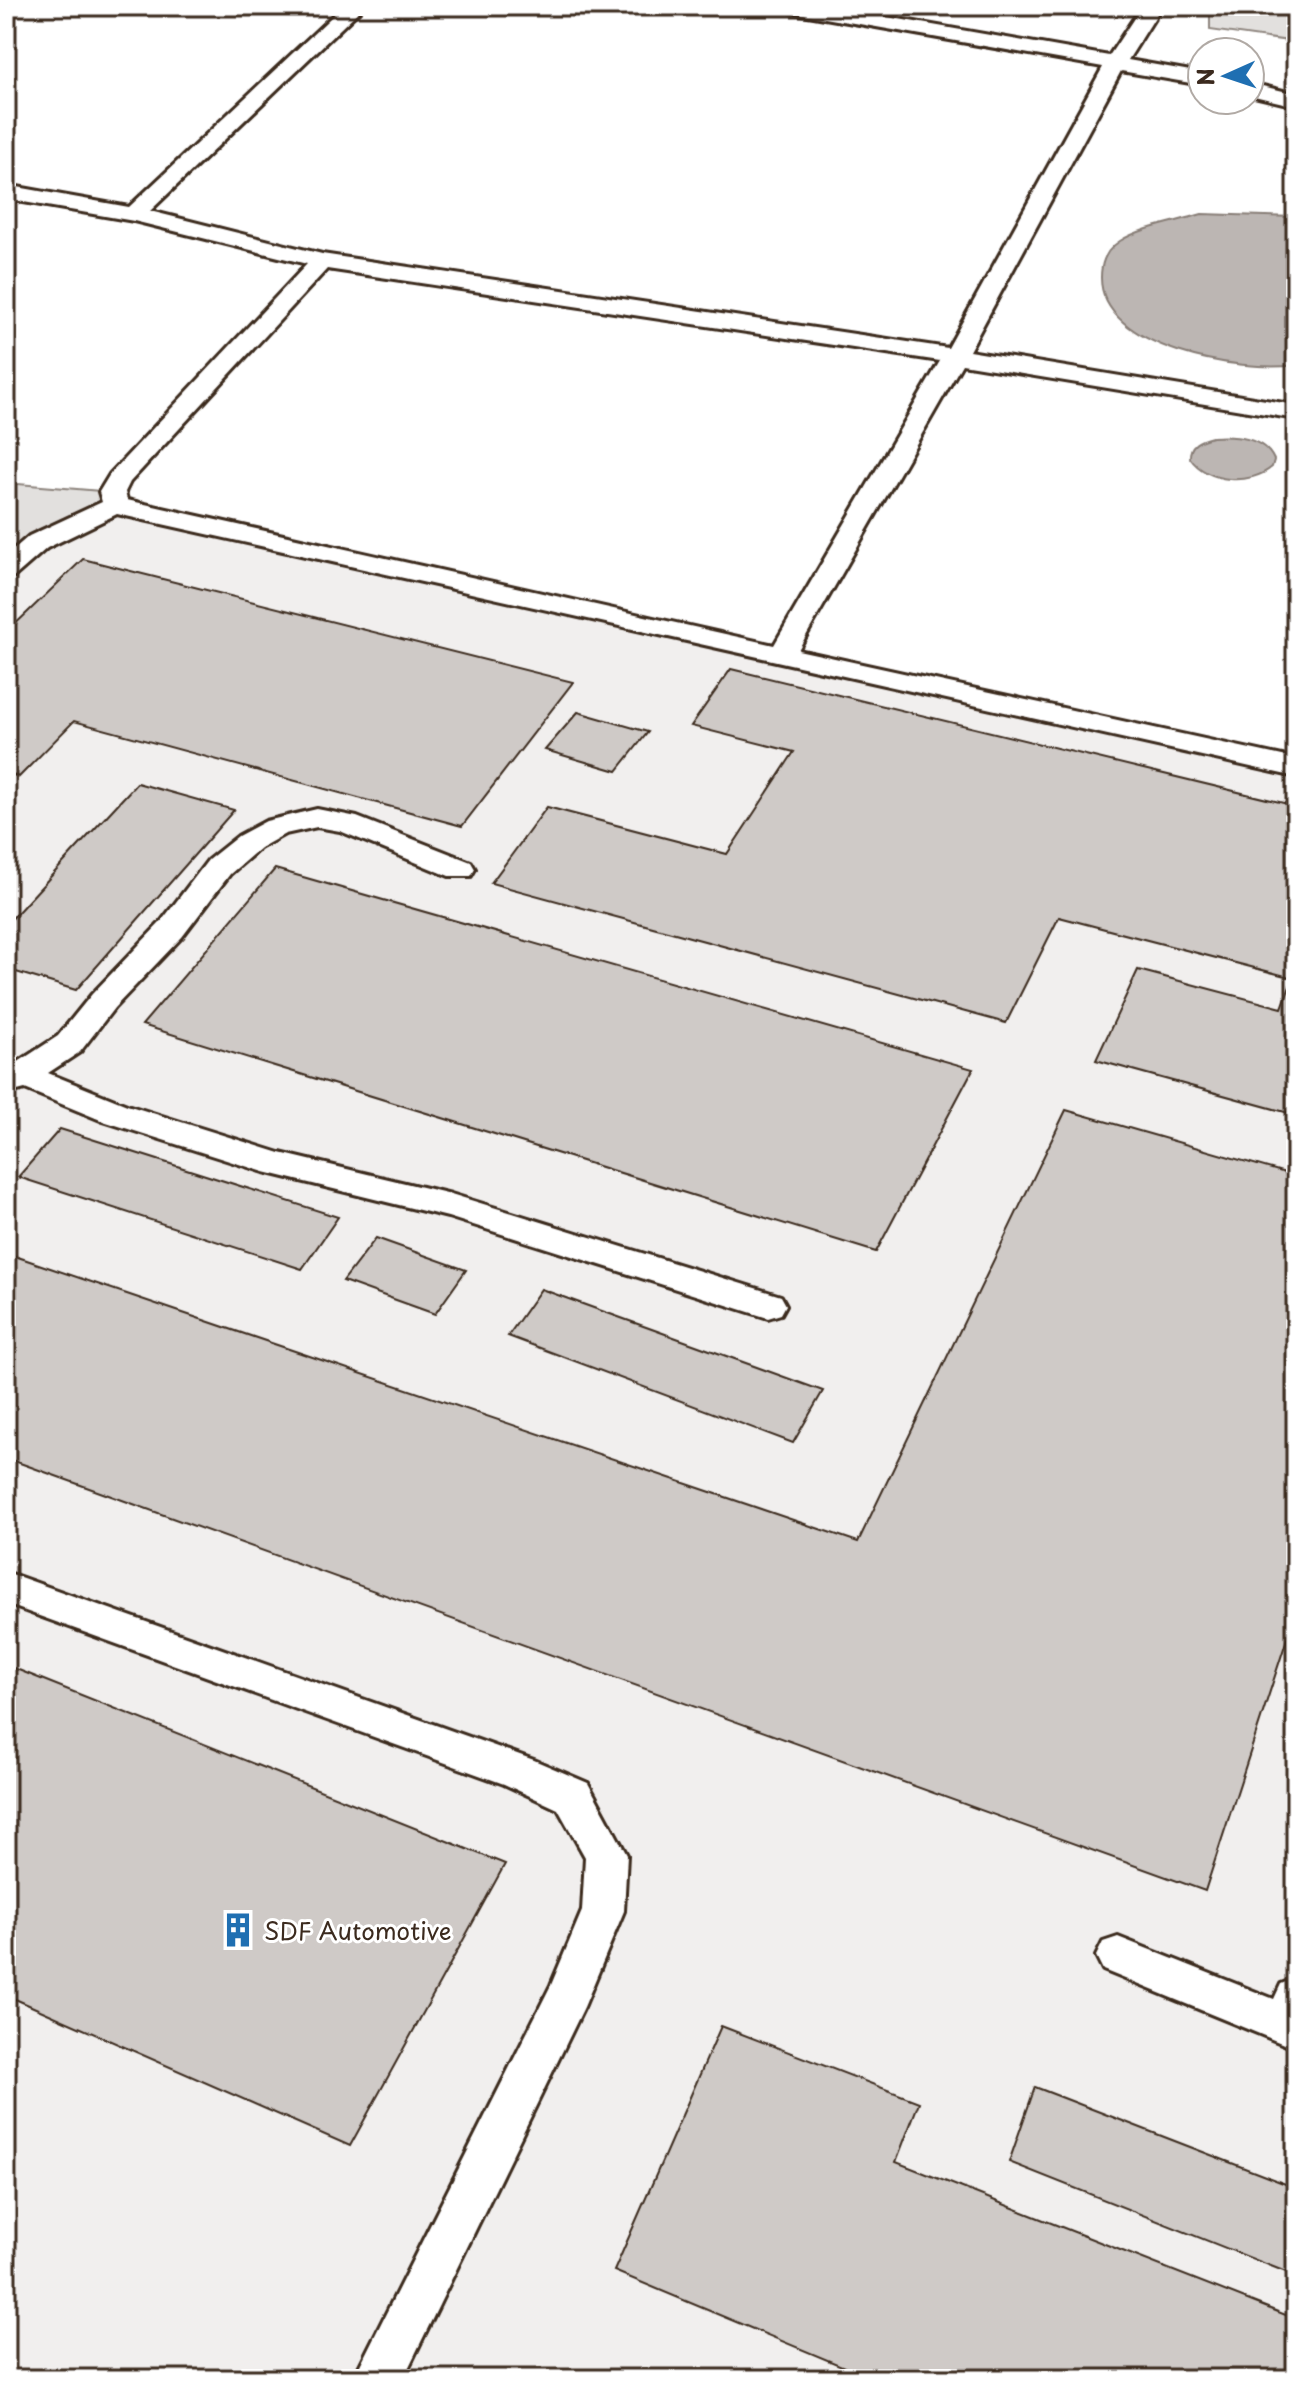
<svg xmlns="http://www.w3.org/2000/svg" width="1302" height="2385" viewBox="0 0 1302 2385" font-family="'Playpen Sans',sans-serif">
  <style>
    .built { fill: #f1efee }
    .green { fill: #e2e0de; stroke: #8e857e; stroke-width: 2 }
    .water { fill: #bcb6b3; stroke: #887e77; stroke-width: 2 }
    .building { fill: #cfcac7; stroke: #3b2a1e; stroke-width: 2 }
    .lines { fill: none; stroke-linecap: round; stroke-linejoin: round }
    .lane-casing { stroke: #3b2a1e; stroke-width: 6 }
    .path { stroke: #3b2a1e; stroke-width: 6; stroke-dasharray: 8 8; stroke-linecap: butt }
    .lane { fill: #fff; fill-rule: evenodd }
    .labels { text-anchor: middle; dominant-baseline: central; stroke-width: 6; stroke-linejoin: round; paint-order: stroke }
    .near-poi-label { font-size: 24px; fill: #3b2a1e; stroke: #fff; text-anchor: start }
  </style>
  <rect width="100%" height="100%" fill="#fff"/>
  <filter id="ink" filterUnits="userSpaceOnUse"><feTurbulence type="fractalNoise" baseFrequency=".0125" numOctaves="2"/><feDisplacementMap in="SourceGraphic" scale="16" xChannelSelector="R" yChannelSelector="G"/><feConvolveMatrix kernelMatrix="1 2 1 2 8 2 1 2 1" color-interpolation-filters="sRGB"/></filter>
  <g filter="url(#ink)">
    <polygon class="built" points="116,505 1296,768 1296,2379 6,2379 6,570"/>
    <g class="green">
      <polygon points="1210,6 1296,6 1296,42 1210,30"/>
      <polygon points="6,483 112,492 116,505 6,570"/>
    </g>
    <g class="water">
      <path d="M1202,214L1296,217V365C1241,373 1100,349 1101,277C1101,262 1107,249 1120,241C1142,227 1177,222 1202,214Z"/>
      <path d="M1212,437C1234,435 1264,437 1274,460L1272,467C1250,486 1207,483 1190,458C1189,444 1200,440 1212,437Z"/>
    </g>
    <g class="building">
      <polygon points="83,559 573,682 462,826 74,721 19,777 6,773 6,633"/>
      <polygon points="731,669 1296,806 1296,1115 1096,1060 1138,970 1282,1008 1293,978 1059,917 1006,1023 491,883 547,807 727,854 794,752 691,726"/>
      <polygon points="578,712 648,732 617,771 545,750"/>
      <polygon points="137,783 234,810 76,990 6,969 6,925"/>
      <polygon points="275,869 973,1069 876,1252 142,1025"/>
      <polygon points="1066,1110 1296,1176 1296,1611 1205,1891 6,1458 6,1253 858,1542"/>
      <polygon points="60,1129 338,1217 302,1269 18,1177"/>
      <polygon points="376,1238 466,1270 435,1314 343,1281"/>
      <polygon points="541,1289 823,1391 793,1443 508,1336"/>
      <polygon points="6,1665 505,1864 350,2146 6,1995"/>
      <polygon points="721,2026 919,2102 896,2162 1296,2319 1296,2379 873,2379 614,2271"/>
      <polygon points="1035,2087 1296,2188 1296,2276 1009,2162"/>
    </g>
    <g class="lines">
      <g class="lane-casing">
        <g id="lane">
          <path d="M343,6H364L150,211L322,254L948,348L1103,67L791,12L781,6H824L1109,56L1142,6H1162L1128,60L1202,73V85L1121,71L969,351L1296,405V419L962,364L798,650L1296,759V777L117,514L47,548L15,576L6,578V556L29,536L102,502L99,492L110,474L307,264L134,221L6,199V185L129,207ZM327,269L940,361L774,645L127,500L125,492L130,482Z"/>
          <polygon points="1250,83 1296,94 1296,106 1250,95"/>
          <polygon points="317,809 357,817 471,862 475,869 471,876 449,876 340,831 317,827 285,834 260,848 230,874 182,937 114,1008 80,1052 48,1073 127,1105 280,1153 451,1194 781,1296 786,1305 781,1314 768,1318 448,1217 264,1172 103,1121 25,1089 6,1094 6,1070 58,1036 92,994 160,923 208,860 238,836 266,821"/>
          <polygon points="6,1572 534,1760 588,1783 627,1855 624,1911 584,2007 403,2379 353,2379 551,1985 582,1911 585,1857 558,1809 504,1784 6,1604"/>
          <polygon points="1118,1937 1274,1999 1281,1984 1296,1978 1296,2049 1103,1970 1096,1956 1103,1942"/>
        </g>
      </g>
      <polyline class="path" points="6,2373 19,2379"/>
      <use href="#lane" class="lane"/>
    </g>
  </g>
  <defs>
    <g id="building-bare" transform="scale(2.76)"><path d="M-4-6H4V6H1V3H-1V6H-4ZM-2.5-4.3h1.7v1.8h-1.7ZM.8-4.3h1.7v1.8H.8ZM-2.5-1h1.7V.8h-1.7ZM.8-1h1.7V.8H.8Z" fill="#1f6fb2" stroke="#fff" stroke-width="2.5" paint-order="stroke"/></g>
  </defs>
  <g fill-rule="evenodd">
    <use href="#building-bare" x="238" y="1930"/>
  </g>
  <g class="labels">
    <g class="near-poi-label">
      <text x="264" y="1930">SDF Automotive</text>
    </g>
  </g>
  <rect width="1302" height="2385" fill="none" stroke="#fff" stroke-width="32"/>
  <rect x="16" y="16" width="1270" height="2353" fill="none" stroke="#3b2a1e" stroke-width="3" filter="url(#ink)"/>
  <g transform="translate(1226 76) rotate(267)"><circle r="38" fill="#ffffff" stroke="#b1aaa5" stroke-width="2"/>
  <path d="M0-6L14 30L0 20L-14 30Z" fill="#1f6fb2"/>
  <text y="-12" font-size="22" font-weight="bold" text-anchor="middle" fill="#3b2a1e">N</text>
  </g>
</svg>
